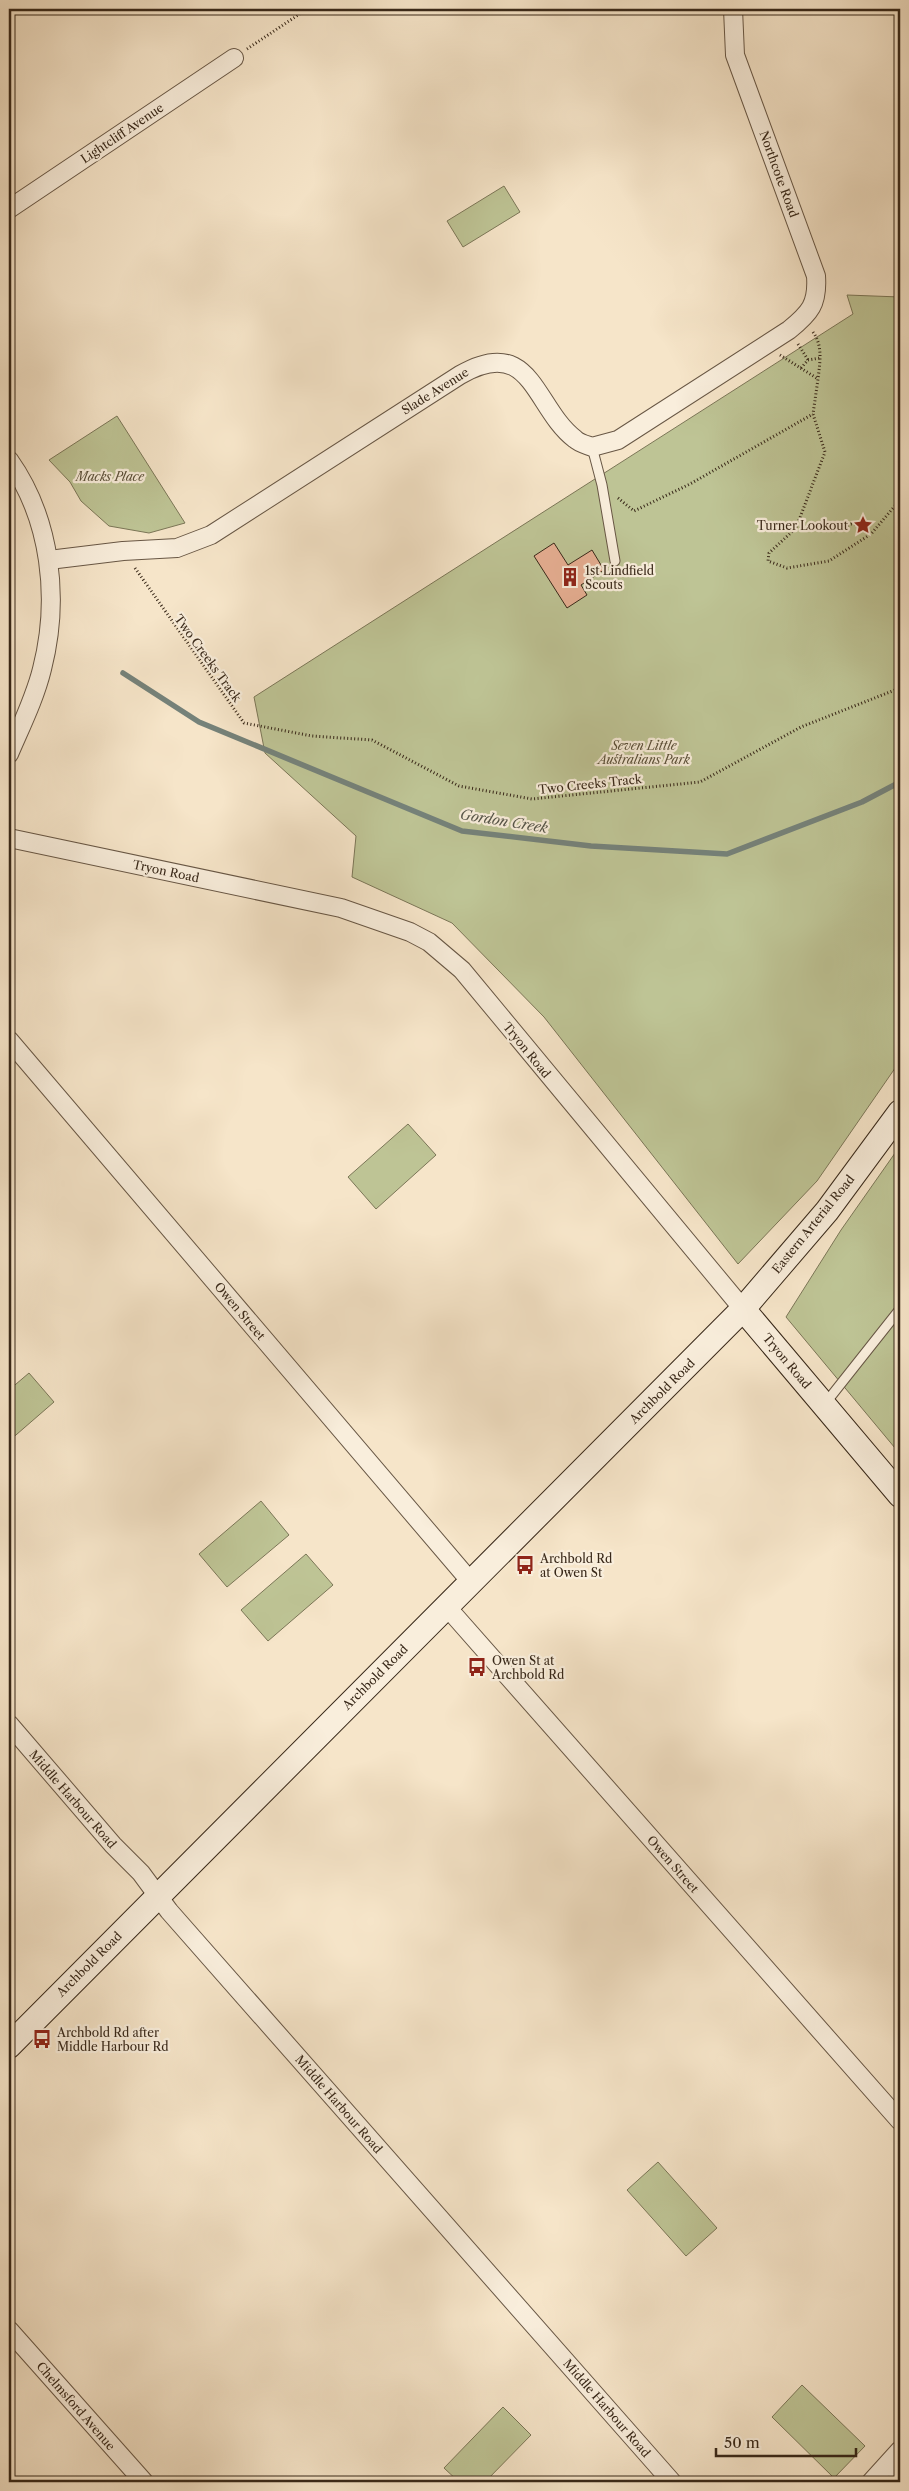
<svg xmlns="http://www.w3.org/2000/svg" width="909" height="2491" viewBox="0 0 909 2491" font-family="'Libre Caslon Text',serif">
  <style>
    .green { fill: #bec495; stroke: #7b7657 }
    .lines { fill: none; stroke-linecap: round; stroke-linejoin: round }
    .stream { stroke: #75827a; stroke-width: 5.5 }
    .building { fill: #e7af93; stroke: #382819 }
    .lane-casing { stroke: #685745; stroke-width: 11 }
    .street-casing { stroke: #685745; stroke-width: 20 }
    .secondary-casing { stroke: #382819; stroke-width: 26 }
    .path { stroke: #382819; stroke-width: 3; stroke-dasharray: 1 2.5; stroke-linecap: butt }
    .lane { stroke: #f9eedc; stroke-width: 9 }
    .street { stroke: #f9eedc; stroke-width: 18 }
    .secondary { stroke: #f9eedc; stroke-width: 24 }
    .labels { text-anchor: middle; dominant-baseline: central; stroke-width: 4.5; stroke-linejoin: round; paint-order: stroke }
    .street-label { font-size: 12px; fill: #382819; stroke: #f9eedc }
    .park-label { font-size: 12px; font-style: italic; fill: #5a4f38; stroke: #f9eedc }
    .poi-label { font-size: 12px; fill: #382819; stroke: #f9eedc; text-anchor: start }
    .water-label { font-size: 14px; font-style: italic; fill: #56554a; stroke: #f9eedc }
  </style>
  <rect width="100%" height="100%" fill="#f6e5c9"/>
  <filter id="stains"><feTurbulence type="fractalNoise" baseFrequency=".004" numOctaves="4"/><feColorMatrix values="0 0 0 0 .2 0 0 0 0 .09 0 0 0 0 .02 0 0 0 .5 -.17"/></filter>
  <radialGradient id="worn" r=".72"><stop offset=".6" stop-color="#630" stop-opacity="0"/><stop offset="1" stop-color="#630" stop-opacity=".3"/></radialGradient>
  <g class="green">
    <polygon points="504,186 520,212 463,247 447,221"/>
    <polygon points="847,295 900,297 900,1061 817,1181 738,1264 544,1017 452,923 352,877 356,836 265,753 254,697 853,314"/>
    <polygon points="117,416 185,523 149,533 109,526 81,501 70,482 49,460"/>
    <polygon points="408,1124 436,1155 376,1209 348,1177"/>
    <polygon points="900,1146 900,1454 786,1317 841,1230"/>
    <polygon points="29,1373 54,1402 9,1441 9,1390"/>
    <polygon points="261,1501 289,1535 227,1587 199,1554"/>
    <polygon points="306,1554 333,1585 268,1641 241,1610"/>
    <polygon points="658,2162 717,2228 686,2256 627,2190"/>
    <polygon points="802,2385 865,2446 834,2478 772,2417"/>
    <polygon points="503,2407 531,2435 485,2482 459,2482 444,2468"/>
  </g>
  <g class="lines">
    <polyline class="stream" points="123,673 199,722 462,831 591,846 727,854 862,802 900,782"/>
  </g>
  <polygon class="building" points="554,543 568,565 592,550 604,570 581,585 587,595 567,608 534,556"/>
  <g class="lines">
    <g class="lane-casing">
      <g id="lane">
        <polyline points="592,447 602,485 615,561"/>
        <polyline points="824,1405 900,1309"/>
      </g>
    </g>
    <g class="street-casing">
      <g id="street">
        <polyline points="9,209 234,58"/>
        <path d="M9,460C51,519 60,599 42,669C35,698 21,726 9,754"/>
        <path d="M49,560L123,551L177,548L211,535L460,375C532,333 534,408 575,439C579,443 587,445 592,447L618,440L789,330C810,313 818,304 816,276L735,55L733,9"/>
        <polyline points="9,838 341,908 410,932 429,942 462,970 743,1309"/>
        <polyline points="9,1040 471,1582"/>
        <polyline points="446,1606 900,2121"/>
        <polyline points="9,1724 113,1845 141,1873 169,1911 672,2482"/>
        <polyline points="9,2330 144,2482"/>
        <polyline points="889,2463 900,2474"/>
        <polyline points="871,2482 900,2450"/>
      </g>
    </g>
    <g class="secondary-casing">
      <g id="secondary">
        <polyline points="743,1309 900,1495"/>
        <polyline points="9,2046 743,1309 827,1211 900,1112"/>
      </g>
    </g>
    <g class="path">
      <polyline points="247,49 307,9"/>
      <path d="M813,332C823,346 820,362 818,379"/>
      <polyline points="798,344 808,360"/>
      <polyline points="780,355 818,379 813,414 825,452 796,528 769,553 768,561 787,568 829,561 871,534 900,500"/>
      <polyline points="801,368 808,360 820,358"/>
      <polyline points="618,498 634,511 690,484 813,414"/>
      <polyline points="796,528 840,529 851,524 863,525"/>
      <polyline points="135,568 244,723 312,736 372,740 459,786 532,799 700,782 801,727 900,688"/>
    </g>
    <use href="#lane" class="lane"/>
    <use href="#street" class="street"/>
    <use href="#secondary" class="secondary"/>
  </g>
  <defs>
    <g id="sight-bare" transform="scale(1.5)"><path d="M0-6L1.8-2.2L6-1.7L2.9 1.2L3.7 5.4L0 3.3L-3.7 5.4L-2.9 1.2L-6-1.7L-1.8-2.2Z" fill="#8f2418" stroke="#f9eedc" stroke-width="2.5" paint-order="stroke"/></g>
    <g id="building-bare" transform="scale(1.5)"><path d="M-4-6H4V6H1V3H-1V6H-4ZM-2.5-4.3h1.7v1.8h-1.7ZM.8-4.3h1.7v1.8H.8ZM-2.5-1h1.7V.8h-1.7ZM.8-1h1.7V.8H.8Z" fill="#8f2418" stroke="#f9eedc" stroke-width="2.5" paint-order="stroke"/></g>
    <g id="bus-bare" transform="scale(1.5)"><path d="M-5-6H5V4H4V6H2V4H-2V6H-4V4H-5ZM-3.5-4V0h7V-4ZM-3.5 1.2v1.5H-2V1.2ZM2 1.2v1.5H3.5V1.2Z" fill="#8f2418" stroke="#f9eedc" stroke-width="2.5" paint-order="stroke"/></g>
  </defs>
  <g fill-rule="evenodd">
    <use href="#sight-bare" x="863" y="525"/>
    <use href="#building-bare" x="570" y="577"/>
    <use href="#bus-bare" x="525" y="1565"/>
    <use href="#bus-bare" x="477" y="1667"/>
    <use href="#bus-bare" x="42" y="2039"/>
  </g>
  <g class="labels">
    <g class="street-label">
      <text transform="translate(122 133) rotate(-34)">Lightcliff Avenue</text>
      <text transform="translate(779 174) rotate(70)">Northcote Road</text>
      <text transform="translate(435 391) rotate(-32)">Slade Avenue</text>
      <text transform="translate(208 658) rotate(54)">Two Creeks Track</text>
      <text transform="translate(590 784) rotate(-6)">Two Creeks Track</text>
      <text transform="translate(166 871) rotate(12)">Tryon Road</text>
      <text transform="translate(527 1050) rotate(51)">Tryon Road</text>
      <text transform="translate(813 1224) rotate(-51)">Eastern Arterial Road</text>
      <text transform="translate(240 1311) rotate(50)">Owen Street</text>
      <text transform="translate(787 1361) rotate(50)">Tryon Road</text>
      <text transform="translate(662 1391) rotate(-45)">Archbold Road</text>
      <text transform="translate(375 1677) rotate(-45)">Archbold Road</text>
      <text transform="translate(73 1799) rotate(49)">Middle Harbour Road</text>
      <text transform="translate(673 1864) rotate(49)">Owen Street</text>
      <text transform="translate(89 1964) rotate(-45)">Archbold Road</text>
      <text transform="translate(339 2104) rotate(49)">Middle Harbour Road</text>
      <text transform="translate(76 2406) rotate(49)">Chelmsford Avenue</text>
      <text transform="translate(607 2408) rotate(49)">Middle Harbour Road</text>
    </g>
    <g class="park-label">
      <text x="110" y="476">Macks Place</text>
      <text x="644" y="745">Seven Little<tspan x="644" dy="14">Australians Park</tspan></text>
    </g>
    <g class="poi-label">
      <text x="848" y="525" text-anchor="end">Turner Lookout</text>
      <text x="585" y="570">1st Lindfield<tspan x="585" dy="14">Scouts</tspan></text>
      <text x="540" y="1558">Archbold Rd<tspan x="540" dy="14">at Owen St</tspan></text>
      <text x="492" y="1660">Owen St at<tspan x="492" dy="14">Archbold Rd</tspan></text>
      <text x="57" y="2032">Archbold Rd after<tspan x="57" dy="14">Middle Harbour Rd</tspan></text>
    </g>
    <g class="water-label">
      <text transform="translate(504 821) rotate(9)">Gordon Creek</text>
    </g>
  </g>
  <rect width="909" height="2491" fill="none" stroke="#f6e5c9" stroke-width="30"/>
  <rect x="10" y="10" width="889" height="2471" fill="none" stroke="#382819" stroke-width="2.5"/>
  <rect x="15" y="15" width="879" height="2461" fill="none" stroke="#382819"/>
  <path d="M716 2448v8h140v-8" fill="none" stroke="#382819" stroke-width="2.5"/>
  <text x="724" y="2448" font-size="15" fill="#382819" stroke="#f9eedc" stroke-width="4" paint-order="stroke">50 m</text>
  <rect width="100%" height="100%" filter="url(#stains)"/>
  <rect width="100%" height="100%" fill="url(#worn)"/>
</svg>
